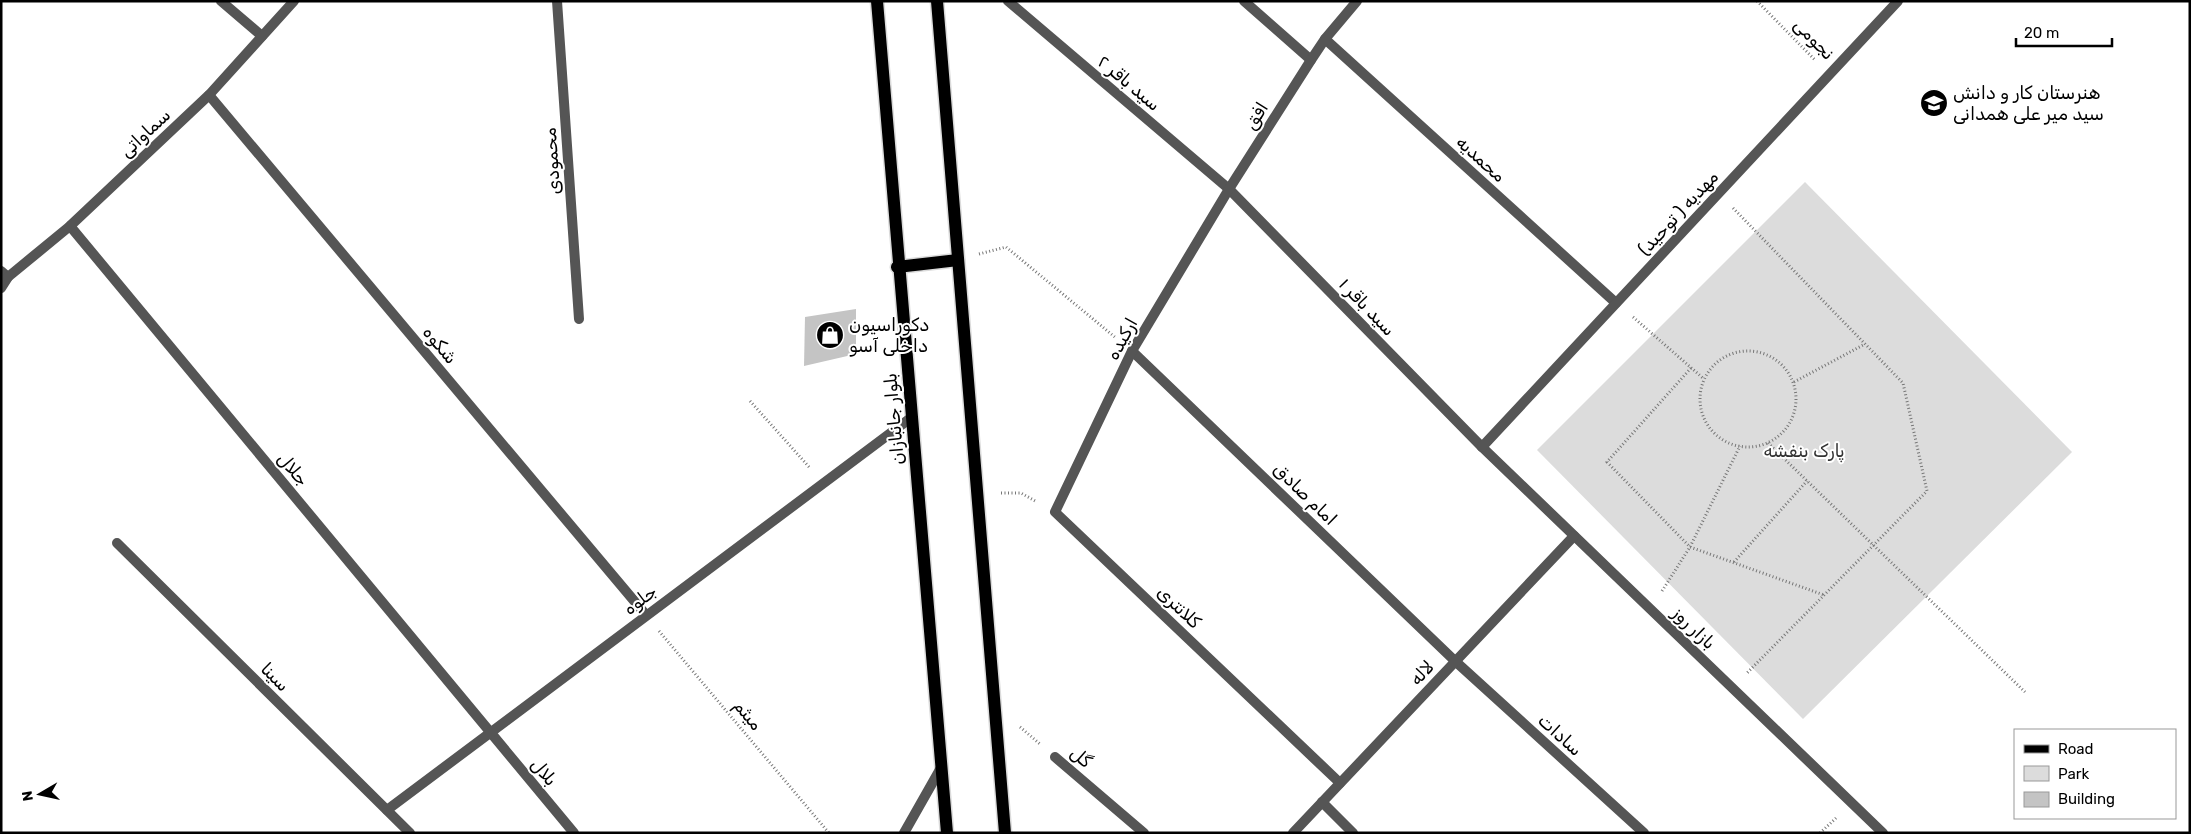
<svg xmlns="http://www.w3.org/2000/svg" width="2191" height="834" viewBox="0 0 2191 834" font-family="Rubik,'Noto Naskh Arabic',sans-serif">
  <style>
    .green { fill: #dcdcdc }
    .building { fill: #c4c4c4 }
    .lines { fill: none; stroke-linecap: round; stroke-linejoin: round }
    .primary-casing { stroke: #dbdbdb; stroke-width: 15 }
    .path { stroke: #777; stroke-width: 3; stroke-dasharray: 1 2.5; stroke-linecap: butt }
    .minor { stroke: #555; stroke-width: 10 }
    .tertiary { stroke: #555; stroke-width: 10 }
    .primary { stroke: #000; stroke-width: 12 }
    .labels { text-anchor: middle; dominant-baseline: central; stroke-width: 4; stroke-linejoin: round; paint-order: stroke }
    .street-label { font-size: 18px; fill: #000; stroke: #fff }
    .poi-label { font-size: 18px; fill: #000; stroke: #fff; text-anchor: start }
    .park-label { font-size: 18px; fill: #333; stroke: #fff }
  </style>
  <rect width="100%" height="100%" fill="#fff"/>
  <polygon class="green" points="1805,182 2072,452 1803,719 1537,450"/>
  <polygon class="building" points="856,309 856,354 804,366 805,317"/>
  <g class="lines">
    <g class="primary-casing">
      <g id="primary">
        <path d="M877,1C898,279 926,555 947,833"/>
        <polyline points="937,1 1005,833"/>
        <polyline points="897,267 958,260"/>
      </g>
    </g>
    <g class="path">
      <polyline points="1757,1 1815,60"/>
      <polyline points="1733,208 1903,383 1927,491 1747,673"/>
      <polyline points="979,254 1006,247 1116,338"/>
      <polyline points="1633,317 1704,379"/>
      <circle cx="1748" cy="399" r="48"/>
      <polyline points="1691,368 1607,462 1690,547 1824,595"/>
      <polyline points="1794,382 1865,344"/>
      <polyline points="750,401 810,468"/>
      <polyline points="1768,443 2025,692"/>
      <polyline points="1001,493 1021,493 1037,502"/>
      <polyline points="1734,562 1807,481"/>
      <polyline points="1662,591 1690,547 1740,446"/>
      <polyline points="659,631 829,833"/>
      <polyline points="1020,727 1040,744"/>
      <polyline points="1820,833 1836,818"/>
    </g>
    <g class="minor">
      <polyline points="221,1 262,36"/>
      <polyline points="557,1 579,319"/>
      <polyline points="1008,1 1229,189 1482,447 1883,833"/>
      <polyline points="1244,1 1311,60"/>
      <polyline points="1325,39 1616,303"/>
      <polyline points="209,95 646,615"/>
      <polyline points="70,226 574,833"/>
      <polyline points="1,271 8,277 1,288"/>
      <polyline points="1132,351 1455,661 1644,833"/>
      <polyline points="117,543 410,833"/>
      <polyline points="1055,757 1144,833"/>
      <polyline points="1340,783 1055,512 1132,351 1229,189 1311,60 1325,39 1357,1"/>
      <polyline points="1322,802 1353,833"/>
      <polyline points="387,810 912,417"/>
      <polyline points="1293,833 1574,536"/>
    </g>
    <g class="tertiary">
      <polyline points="8,277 70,226 209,95 294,1"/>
      <polyline points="1482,447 1898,1"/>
      <polyline points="904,833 942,766"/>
    </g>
    <use href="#primary" class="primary"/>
  </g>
  <defs>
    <g id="school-disc" transform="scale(1.4375)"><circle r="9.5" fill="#000" stroke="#fff"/><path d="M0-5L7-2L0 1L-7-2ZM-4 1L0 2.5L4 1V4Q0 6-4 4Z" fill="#fff"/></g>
    <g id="shop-disc" transform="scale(1.4375)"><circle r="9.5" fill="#000" stroke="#fff"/><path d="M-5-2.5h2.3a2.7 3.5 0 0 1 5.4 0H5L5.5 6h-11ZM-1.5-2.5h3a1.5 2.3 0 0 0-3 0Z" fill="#fff"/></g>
  </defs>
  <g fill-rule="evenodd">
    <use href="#school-disc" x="1934" y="103"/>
    <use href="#shop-disc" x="830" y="335"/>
  </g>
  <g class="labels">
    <g class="street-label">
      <text transform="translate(1814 39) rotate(46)">نجومی</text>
      <text transform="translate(1129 83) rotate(40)">سید باقر ۲</text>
      <text transform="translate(1256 116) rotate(-58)">افق</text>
      <text transform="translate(145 133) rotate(-43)">سماواتی</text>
      <text transform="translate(1481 159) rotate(42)">محمدیه</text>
      <text transform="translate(552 161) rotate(-94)">محمودی</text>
      <text transform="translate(1678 213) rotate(-47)">مهدیه ( توحید)</text>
      <text transform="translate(1367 307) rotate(46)">سید باقر ۱</text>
      <text transform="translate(1122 339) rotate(-61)">ارکیده</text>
      <text transform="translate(440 345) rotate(50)">شکوه</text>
      <text transform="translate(894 419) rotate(-95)">بلوار جانبازان</text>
      <text transform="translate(293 469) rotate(50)">جلال</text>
      <text transform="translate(1305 494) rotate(44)">امام صادق</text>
      <text transform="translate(640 600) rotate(-37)">جلوه</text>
      <text transform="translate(1179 607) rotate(44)">کلانتری</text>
      <text transform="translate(1694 628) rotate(44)">بازار روز</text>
      <text transform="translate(1422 673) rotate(-47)">لاله</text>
      <text transform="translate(275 677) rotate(45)">سینا</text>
      <text transform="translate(748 715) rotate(50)">میثم</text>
      <text transform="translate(1560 735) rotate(42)">سادات</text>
      <text transform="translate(1081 757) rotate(41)">گل</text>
      <text transform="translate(544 772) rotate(50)">بلال</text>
    </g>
    <g class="poi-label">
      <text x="1953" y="93">هنرستان کار و دانش<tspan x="1953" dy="21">سید میر علی همدانی</tspan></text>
      <text x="849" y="325">دکوراسیون<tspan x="849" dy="21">داخلی آسو</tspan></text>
    </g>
    <g class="park-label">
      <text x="1804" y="451">پارک بنفشه</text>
    </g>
  </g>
  <rect width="2191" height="834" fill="none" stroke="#000000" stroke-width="5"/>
  <rect x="2014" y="729" width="162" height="90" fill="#ffffff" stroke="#999999"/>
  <rect x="2024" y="745" width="25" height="8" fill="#000000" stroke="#999999"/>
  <text x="2058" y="754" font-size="15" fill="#000000">Road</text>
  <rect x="2024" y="766" width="25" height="15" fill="#dcdcdc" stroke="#999999"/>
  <text x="2058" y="779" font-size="15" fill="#000000">Park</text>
  <rect x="2024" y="792" width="25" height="15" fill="#c4c4c4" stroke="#999999"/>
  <text x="2058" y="804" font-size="15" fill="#000000">Building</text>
  <g transform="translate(40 794) rotate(261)" stroke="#ffffff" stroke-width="4" paint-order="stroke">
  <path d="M0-4L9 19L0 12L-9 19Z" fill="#000000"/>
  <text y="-8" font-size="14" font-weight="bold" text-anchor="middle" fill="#000000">N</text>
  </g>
  <path d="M2016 38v8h96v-8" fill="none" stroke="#000000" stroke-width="2.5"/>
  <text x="2024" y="38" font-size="15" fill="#000000" stroke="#ffffff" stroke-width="4" paint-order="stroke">20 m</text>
</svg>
